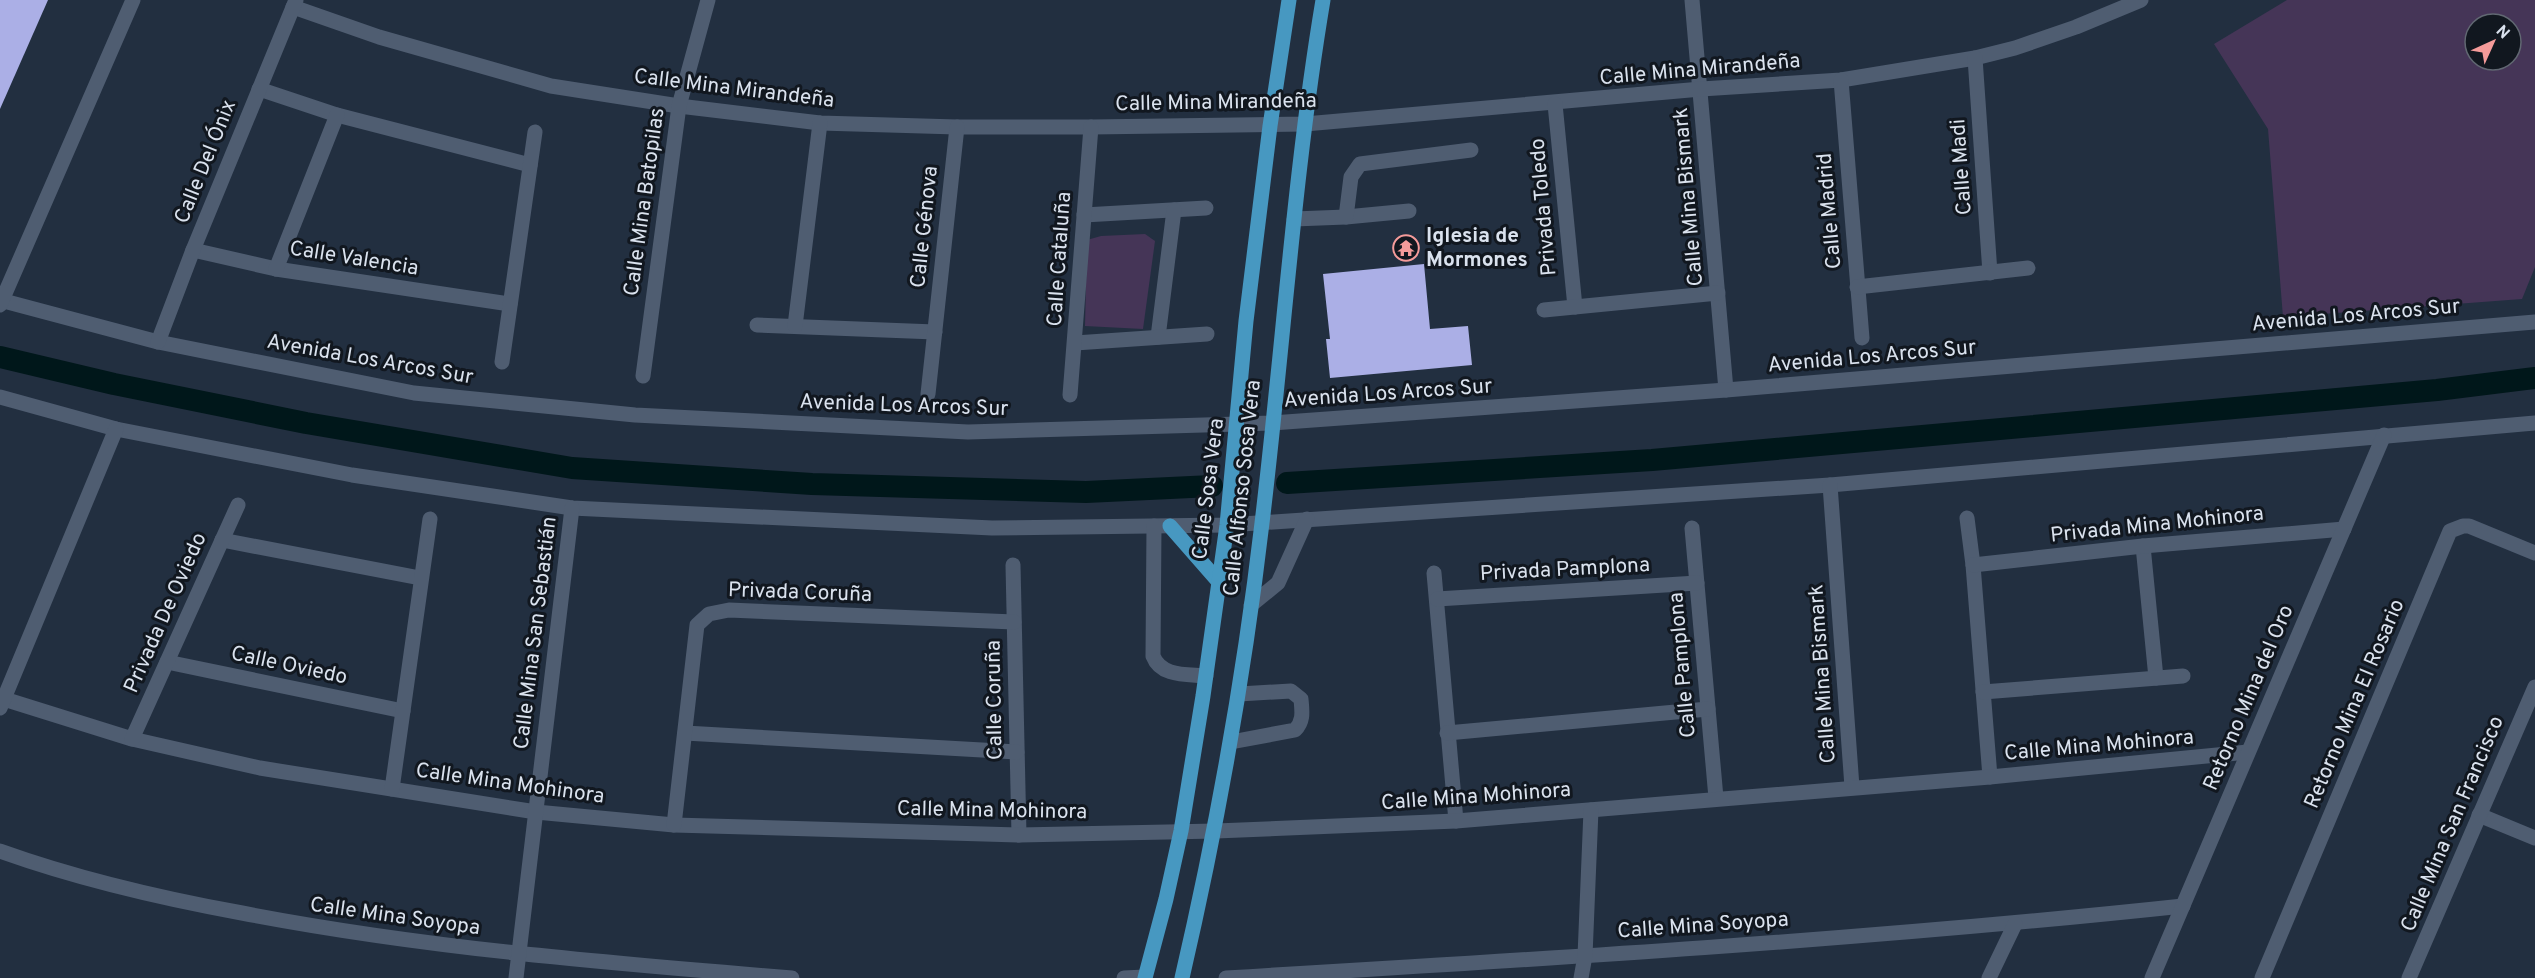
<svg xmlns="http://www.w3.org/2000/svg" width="2535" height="978" viewBox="0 0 2535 978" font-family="Overpass,sans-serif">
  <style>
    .green { fill: #453557; fill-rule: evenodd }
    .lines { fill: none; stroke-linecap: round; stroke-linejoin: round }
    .canal { stroke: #00171a; stroke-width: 22 }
    .building { fill: #abafe6 }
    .minor { stroke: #4f5d71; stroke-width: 15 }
    .major { stroke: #4798c1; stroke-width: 15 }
    .labels { text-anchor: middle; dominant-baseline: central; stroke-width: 6; stroke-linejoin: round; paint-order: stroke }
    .street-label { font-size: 21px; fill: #dae2ee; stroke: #11171f }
    .poi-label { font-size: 21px; font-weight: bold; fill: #dae2ee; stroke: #11171f; text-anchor: start }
  </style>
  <rect width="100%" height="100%" fill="#222f40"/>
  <g class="green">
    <path d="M2287,0H2535V267L2522,299L2283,317L2268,129L2214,44ZM2475,24H2511V60H2475Z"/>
    <polygon points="1145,234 1155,241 1143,329 1085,326 1087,240 1101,236"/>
  </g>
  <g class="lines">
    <g class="canal">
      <polyline points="0,357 114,384 306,423 572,468 812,484 1086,492 1212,486"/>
      <polyline points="1287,483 1652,460 2437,390 2535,378"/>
    </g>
  </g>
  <g class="building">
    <polygon points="0,0 48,0 0,109"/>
    <polygon points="1424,264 1430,329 1468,326 1472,365 1330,378 1326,339 1330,339 1323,274"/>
  </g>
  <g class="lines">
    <g class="minor">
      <polyline points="1692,0 1726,390"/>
      <polyline points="293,7 379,37 551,86 679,106 820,123 957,127 1091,127 1305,124 1701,89 1841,80 1975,58 2015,48 2076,27 2141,0"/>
      <polyline points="1975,58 1990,273"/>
      <polyline points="1841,80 1862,338"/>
      <polyline points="259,89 337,115 530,165"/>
      <polyline points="1555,104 1575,307"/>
      <polyline points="1084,215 1206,208"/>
      <polyline points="1346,217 1409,211"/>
      <polyline points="1294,219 1346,217 1351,177 1360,164 1471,150"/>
      <polyline points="193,250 276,269 510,304"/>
      <polyline points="276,269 337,115"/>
      <polyline points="1857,287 2028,268"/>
      <polyline points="0,300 158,342 414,393 635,415 968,432 1272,423 1726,390 2535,322"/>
      <polyline points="0,305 133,0"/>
      <polyline points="1544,310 1718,293"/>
      <polyline points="757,325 935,332"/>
      <polyline points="795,326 820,123"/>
      <polyline points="1158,337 1174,210"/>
      <polyline points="158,342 193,250 296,0"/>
      <polyline points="1075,343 1207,334"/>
      <polyline points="502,362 535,132"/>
      <polyline points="643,376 679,106 708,0"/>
      <polyline points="928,394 957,127"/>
      <polyline points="1070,395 1091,127"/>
      <polyline points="0,397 116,429 352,475 572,508 992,528 1227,525 1830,485 2535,423"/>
      <polyline points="1830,485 1852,787"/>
      <polyline points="1967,518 1973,565 1990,777"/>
      <path d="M1154,526L1153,656C1161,677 1187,674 1206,676"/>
      <polyline points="1692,528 1716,798"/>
      <polyline points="222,540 420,578"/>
      <polyline points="2143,546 2156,678"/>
      <polyline points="1013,565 1019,835"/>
      <polyline points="1973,565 2143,546 2344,529"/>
      <polyline points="1434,573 1456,821"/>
      <polyline points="1437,599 1697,583"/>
      <polyline points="1251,605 1278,583 1307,519"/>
      <polyline points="167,662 403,711"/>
      <polyline points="1983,692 2183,676"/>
      <polyline points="4,699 132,739 260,768 536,812 674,825 1019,835 1216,831 1456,821 1990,777 2248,752"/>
      <polyline points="0,708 116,429"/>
      <polyline points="685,733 1017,752"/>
      <polyline points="1447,733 1708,709"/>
      <polyline points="132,739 238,505"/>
      <path d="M1231,742L1295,730C1304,721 1302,711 1301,699L1291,691L1239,694"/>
      <polyline points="392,789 430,519"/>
      <polyline points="2479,815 2535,838"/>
      <polyline points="674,825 697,625 709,614 729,610 1014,622"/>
      <path d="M0,851C78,879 160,898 242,913C424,948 608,963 792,978"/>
      <polyline points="516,978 572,508"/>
      <polyline points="1124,978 1145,977"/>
      <path d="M1226,978C1545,959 1864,940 2183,906"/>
      <polyline points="1581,978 1585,956 1591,810"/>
      <polyline points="1989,978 2015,924"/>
      <polyline points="2152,978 2384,435"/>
      <polyline points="2262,978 2450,531 2463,526 2469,526 2535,553"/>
      <polyline points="2409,978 2535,687"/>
    </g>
    <g class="major">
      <polyline points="1170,526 1219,582"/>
      <polyline points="1145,978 1166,899 1181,831 1203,696 1227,525 1246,321 1270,126 1289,0"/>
      <path d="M1182,978C1217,827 1244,677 1262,523C1283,349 1294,173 1323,0"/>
    </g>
  </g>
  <defs>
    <g id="temple-ring" transform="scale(1.35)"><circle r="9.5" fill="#11171f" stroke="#f59b9a" stroke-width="1.5"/><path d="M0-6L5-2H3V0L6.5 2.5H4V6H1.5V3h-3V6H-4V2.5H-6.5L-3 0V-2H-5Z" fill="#f59b9a"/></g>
  </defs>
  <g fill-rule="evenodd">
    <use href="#temple-ring" x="1406" y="248"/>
  </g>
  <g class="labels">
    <g class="street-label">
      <text transform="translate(1700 70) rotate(-5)">Calle Mina Mirandeña</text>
      <text transform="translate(734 89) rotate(7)">Calle Mina Mirandeña</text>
      <text transform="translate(1216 103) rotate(-1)">Calle Mina Mirandeña</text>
      <text transform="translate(206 162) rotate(-68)">Calle Del Ónix</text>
      <text transform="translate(1962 167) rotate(-94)">Calle Madi</text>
      <text transform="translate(1689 197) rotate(-95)">Calle Mina Bismark</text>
      <text transform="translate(645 202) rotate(-82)">Calle Mina Batopilas</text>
      <text transform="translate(1544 207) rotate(-95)">Privada Toledo</text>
      <text transform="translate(1830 211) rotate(-95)">Calle Madrid</text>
      <text transform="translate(925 227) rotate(-84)">Calle Génova</text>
      <text transform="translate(354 259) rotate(9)">Calle Valencia</text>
      <text transform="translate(1060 259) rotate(-86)">Calle Cataluña</text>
      <text transform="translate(2356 316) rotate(-5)">Avenida Los Arcos Sur</text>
      <text transform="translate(1872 357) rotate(-5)">Avenida Los Arcos Sur</text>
      <text transform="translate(370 360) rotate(10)">Avenida Los Arcos Sur</text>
      <text transform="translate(1388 394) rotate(-4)">Avenida Los Arcos Sur</text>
      <text transform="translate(904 406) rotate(2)">Avenida Los Arcos Sur</text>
      <text transform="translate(1243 488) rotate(-84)">Calle Alfonso Sosa Vera</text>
      <text transform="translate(1209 489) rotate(-83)">Calle Sosa Vera</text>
      <text transform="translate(2157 525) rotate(-6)">Privada Mina Mohinora</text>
      <text transform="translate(1565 570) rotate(-3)">Privada Pamplona</text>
      <text transform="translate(800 593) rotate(2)">Privada Coruña</text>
      <text transform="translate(166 613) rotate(-66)">Privada De Oviedo</text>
      <text transform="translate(536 633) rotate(-83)">Calle Mina San Sebastián</text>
      <text transform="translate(1683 665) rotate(-95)">Calle Pamplona</text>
      <text transform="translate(289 666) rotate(12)">Calle Oviedo</text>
      <text transform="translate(1823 674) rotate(-94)">Calle Mina Bismark</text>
      <text transform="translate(2249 698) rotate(-67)">Retorno Mina del Oro</text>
      <text transform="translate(995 700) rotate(-91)">Calle Coruña</text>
      <text transform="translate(2355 704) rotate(-67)">Retorno Mina El Rosario</text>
      <text transform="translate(2099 746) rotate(-5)">Calle Mina Mohinora</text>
      <text transform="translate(510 784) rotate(8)">Calle Mina Mohinora</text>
      <text transform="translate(1476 797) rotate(-4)">Calle Mina Mohinora</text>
      <text transform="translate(992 811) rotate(1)">Calle Mina Mohinora</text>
      <text transform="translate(2453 824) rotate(-67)">Calle Mina San Francisco</text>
      <text transform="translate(395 917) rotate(8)">Calle Mina Soyopa</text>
      <text transform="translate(1703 926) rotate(-4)">Calle Mina Soyopa</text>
    </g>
    <g class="poi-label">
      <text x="1426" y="236">Iglesia de<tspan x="1426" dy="24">Mormones</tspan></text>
    </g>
  </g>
  <g transform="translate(2493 42) rotate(45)"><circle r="28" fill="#11171f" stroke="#616872" stroke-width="1.5"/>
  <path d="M0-4.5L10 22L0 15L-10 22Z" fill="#f59b9a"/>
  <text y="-9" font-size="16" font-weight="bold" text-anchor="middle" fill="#dae2ee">N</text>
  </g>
</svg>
